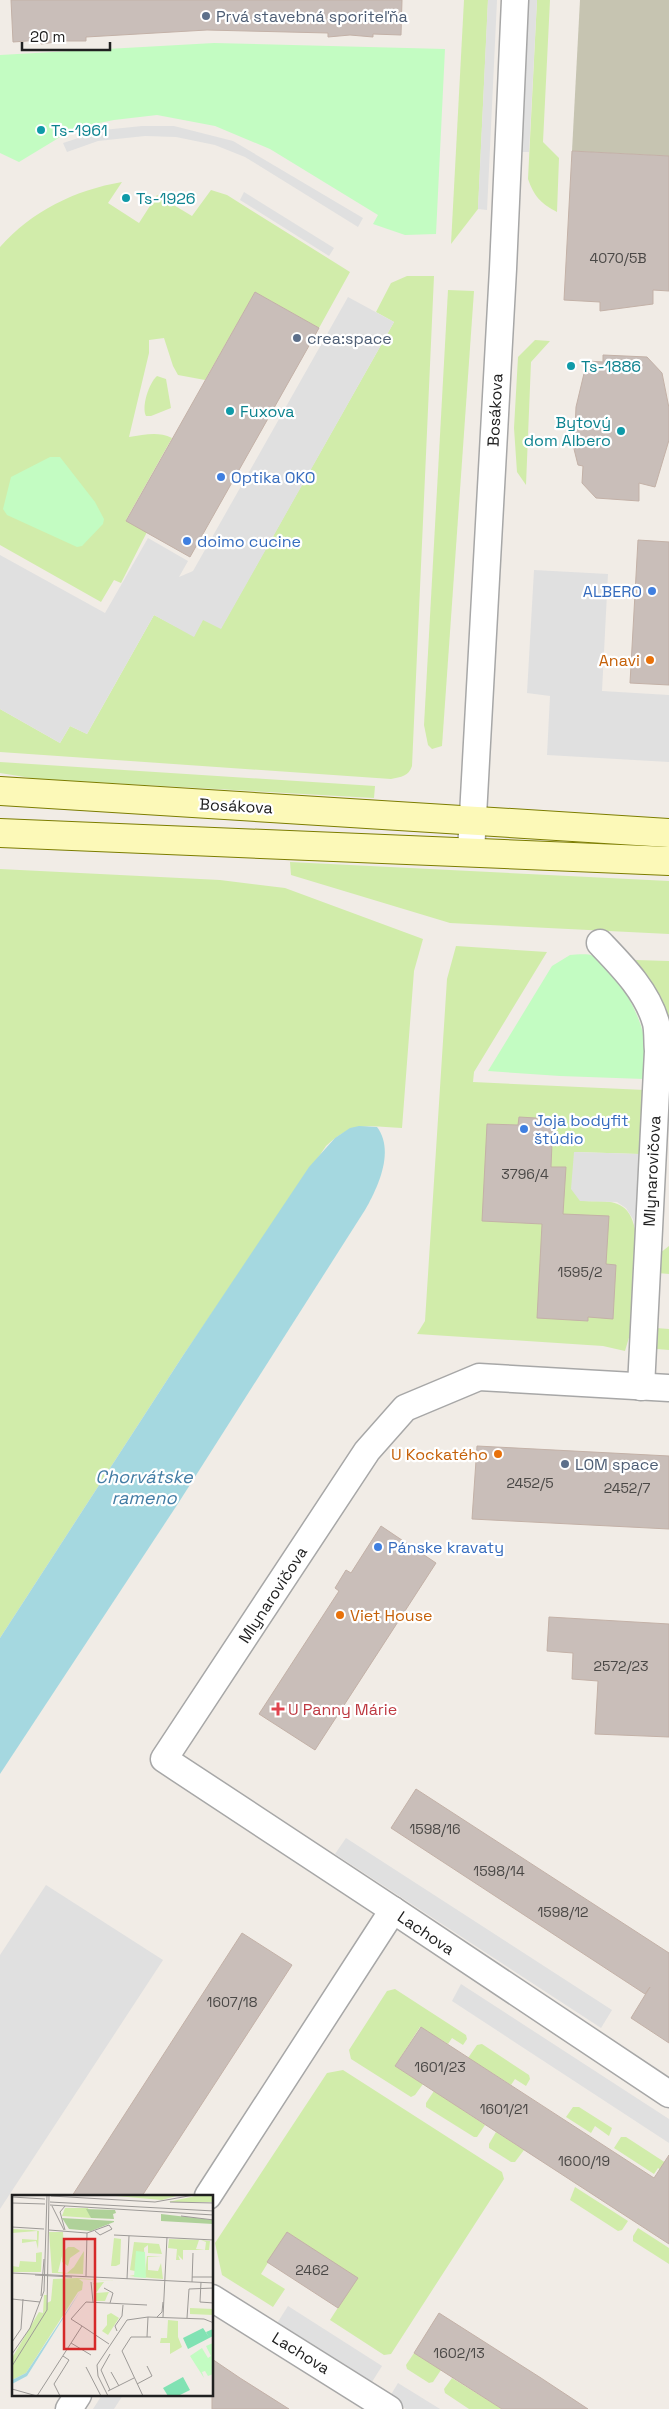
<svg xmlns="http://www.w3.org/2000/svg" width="669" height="2409" viewBox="0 0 669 2409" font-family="'Space Grotesk',sans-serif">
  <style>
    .construction { fill: #c6c4b1 }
    .grass { fill: #d1ecaa }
    .park { fill: #c3fcc2 }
    .parking { fill: #e0e0e0 }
    .water { fill: #a5d8e0 }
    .building { fill: #c9beb9; stroke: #c3b1a7 }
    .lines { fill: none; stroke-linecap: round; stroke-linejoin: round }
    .street-casing { stroke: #a7a7a7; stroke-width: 29 }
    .secondary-casing { stroke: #7c7d01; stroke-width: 30 }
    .street { stroke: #fff; stroke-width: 26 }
    .secondary { stroke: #fcf9b8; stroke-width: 28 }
    .service-dot { fill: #5c6f8a; stroke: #fff; stroke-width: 2 }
    .culture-dot { fill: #0f9aa8; stroke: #fff; stroke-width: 2 }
    .shop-dot { fill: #3f7fe0; stroke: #fff; stroke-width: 2 }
    .food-dot { fill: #e8710a; stroke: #fff; stroke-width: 2 }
    .health-dot { fill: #e0444e; stroke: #fff; stroke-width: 2 }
    .labels { text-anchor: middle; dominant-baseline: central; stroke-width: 4.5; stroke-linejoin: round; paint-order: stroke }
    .number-label { font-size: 14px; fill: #4a4846 }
    .service-label { font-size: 16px; fill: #4e5e75; stroke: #fff; text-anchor: start }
    .culture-label { font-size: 16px; fill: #0d838f; stroke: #fff; text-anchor: start }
    .street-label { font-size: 16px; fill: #202020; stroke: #fff }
    .shop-label { font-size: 16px; fill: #366cbe; stroke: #fff; text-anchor: start }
    .food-label { font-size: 16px; fill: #c56008; stroke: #fff; text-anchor: end }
    .health-label { font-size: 16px; fill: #be3a42; stroke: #fff; text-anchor: start }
    .water-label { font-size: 18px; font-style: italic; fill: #427ca4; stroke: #fff }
    .inset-road { fill: none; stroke: #9d9a97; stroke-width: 1 }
    .view { fill: #d62828; fill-opacity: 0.15; stroke: #d62828; stroke-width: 2.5 }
    .inset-edge { fill: none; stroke: #202020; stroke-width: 2.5 }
  </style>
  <rect width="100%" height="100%" fill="#f1ece6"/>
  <polygon class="construction" points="580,0 669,0 669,156 572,151"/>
  <g class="grass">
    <polygon points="464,0 488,0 478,209 451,244"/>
    <path d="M537,0H550L543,142L559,158L557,212C540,203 534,196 528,179Z"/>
    <path d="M122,182L108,203L139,223L157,195L192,216L211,190L227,195L350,272L319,328L255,292L205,380L178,375L173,366L164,338L149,340V353L129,437C145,435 157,431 172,438L126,520L147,532L121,583L114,580L101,602L0,545V247C32,211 75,190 122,182Z"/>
    <path d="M407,276H434L412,766C409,776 401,777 391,779L0,752V709L60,743L70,726L87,734L154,615L194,636L203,619L221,628L394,322L376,312L391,283Z"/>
    <polygon points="448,290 474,291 442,746 432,749 428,745 424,725"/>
    <polygon points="535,340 550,341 531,362 526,485 517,472 514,428 518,357"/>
    <path d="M157,376L166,379L171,408L151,416H146C141,407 149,383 157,376Z"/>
    <polygon points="0,762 375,786 374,798 37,779 0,773"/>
    <polygon points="290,862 669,881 669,934 450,923 291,875"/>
    <path d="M0,869L220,880L285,888L423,939L414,971L402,1128C369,1126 352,1121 326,1146L182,1357L0,1638Z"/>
    <path d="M456,946L547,952L474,1072L473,1082L645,1090L639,1154L575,1152L580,1201C607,1202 628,1196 635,1229L630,1334L625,1351L603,1346L417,1334L425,1321L447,979Z"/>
    <path d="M635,960L669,961V1034C661,1003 656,984 635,960Z"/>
    <polygon points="669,1246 669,1274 658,1273 660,1253"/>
    <polygon points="656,1328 669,1329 669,1350 657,1349"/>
    <polygon points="395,1989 466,2035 467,2039 463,2045 452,2038 448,2044 420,2027 395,2066 423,2084 415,2095 411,2097 351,2059 349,2050 387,1991"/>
    <polygon points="482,2044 529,2075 530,2079 526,2086 515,2079 511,2085 468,2058 477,2045"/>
    <polygon points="343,2070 502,2172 504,2179 391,2354 384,2355 330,2320 357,2278 287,2232 261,2274 285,2289 273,2307 222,2275 215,2243 327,2073"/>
    <polygon points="434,2091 485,2125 477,2137 474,2137 426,2107 426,2103"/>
    <polygon points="573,2107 579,2107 612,2128 609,2136 595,2126 591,2133 566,2117"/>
    <polygon points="496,2132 524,2150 515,2162 511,2162 489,2148 489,2144"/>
    <polygon points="621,2137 626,2137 669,2165 669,2175 658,2168 654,2174 614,2148"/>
    <polygon points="575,2187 628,2221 622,2230 618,2231 570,2200"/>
    <polygon points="638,2228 669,2248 669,2264 633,2241 633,2236"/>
    <polygon points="414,2353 441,2370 433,2382 429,2383 407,2369 406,2365"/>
    <polygon points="452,2378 502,2409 469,2409 445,2393 444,2389"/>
  </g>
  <g class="park">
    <polygon points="214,43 445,49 436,234 405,235 373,224 378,215 270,149 215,126 157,115 114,120 75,128 19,162 0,153 0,55"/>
    <polygon points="50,457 60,457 95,502 104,519 103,524 82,546 77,547 7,515 3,509 11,477"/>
    <path d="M570,955C576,955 587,953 593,956C614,966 638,1011 643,1033C646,1048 644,1064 644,1079L560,1076L488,1071L552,966Z"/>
  </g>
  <g class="parking">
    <polygon points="488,0 497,0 487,210 478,209"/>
    <polygon points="526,0 537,0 529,152 519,152"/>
    <polygon points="142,126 174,126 233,141 363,218 358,227 245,157 215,145 176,137 145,136 98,141 67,152 63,143 103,130"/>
    <polygon points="244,192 334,248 329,256 240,200"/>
    <polygon points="348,297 394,322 221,629 203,620 194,637 154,615 87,734 70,726 60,743 0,709 0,555 105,613 148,538 188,561 179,577 193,571"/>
    <polygon points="534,570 608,574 602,691 669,695 669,762 547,755 550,696 527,693"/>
    <polygon points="574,1152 639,1154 635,1229 633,1219 626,1208 617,1202 580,1201 571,1189"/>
    <polygon points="346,1838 612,2010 601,2028 335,1854"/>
    <polygon points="46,1885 163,1960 0,2209 0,1955"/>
    <polygon points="461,1984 669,2119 669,2143 452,2001"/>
    <polygon points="288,2306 382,2366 370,2385 276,2325"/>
    <polygon points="398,2383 440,2409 406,2409 389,2398"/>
    <polygon points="102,2395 123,2395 114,2409 93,2409"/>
  </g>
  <path class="water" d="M359,1126L377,1127C395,1151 378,1187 365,1210L179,1502L0,1774V1638L182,1357L309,1167L335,1138L350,1128Z"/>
  <g class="building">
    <polygon points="11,0 402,0 401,35 373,34 373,37 350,35 328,37 328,33 207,30 86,37 86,41 63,41 41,44 41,40 13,42"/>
    <polygon points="572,151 669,156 669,291 653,290 653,304 600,311 600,302 564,300"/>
    <polygon points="255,292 319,328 190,557 126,521"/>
    <polygon points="603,355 647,357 662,373 669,408 669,440 655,487 639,483 639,501 596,498 582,483 583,466 578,465 574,449 576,407 587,361 603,362"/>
    <polygon points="638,540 669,542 669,685 630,683"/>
    <polygon points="519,1117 553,1119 551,1167 566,1167 563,1214 609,1216 606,1264 616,1265 613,1319 588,1317 588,1321 537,1318 542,1224 482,1221 487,1124 518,1125"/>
    <polygon points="477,1446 669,1456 669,1529 472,1519"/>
    <polygon points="381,1526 436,1563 315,1750 259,1714 339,1591 335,1588 346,1570 351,1573"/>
    <polygon points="549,1617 669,1624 669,1737 595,1734 598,1681 572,1679 573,1653 547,1651"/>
    <polygon points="416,1789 669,1953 669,2043 631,2018 650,1987 645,1994 391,1828"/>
    <polygon points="242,1933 292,1965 142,2196 72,2196"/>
    <polygon points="421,2027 654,2178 669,2155 669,2244 395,2066"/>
    <polygon points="287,2232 358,2278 338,2308 267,2262"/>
    <polygon points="439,2313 541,2378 588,2409 502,2409 414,2353"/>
    <polygon points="212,2359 240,2378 289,2409 212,2409"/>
  </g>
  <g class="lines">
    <g class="street-casing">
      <g id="street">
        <polyline points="471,852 503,269 515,0"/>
        <path d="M600,943C622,966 647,991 656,1023C658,1032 657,1042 658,1051L641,1387"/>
        <polyline points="393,1910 164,1759 367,1451 405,1408 479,1377 669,1388"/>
        <polyline points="208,2196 393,1910 669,2094"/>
        <polyline points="212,2298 389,2409"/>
        <polyline points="69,2409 78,2395"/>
      </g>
    </g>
    <g class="secondary-casing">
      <g id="secondary">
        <polyline points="0,791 669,833"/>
        <polyline points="0,833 669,861"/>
      </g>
    </g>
    <use href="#street" class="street"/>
    <use href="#secondary" class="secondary"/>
  </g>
  <g class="service-dot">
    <circle cx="206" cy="16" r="5"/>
    <circle cx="297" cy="338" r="5"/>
    <circle cx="565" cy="1464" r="5"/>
  </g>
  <g class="culture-dot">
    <circle cx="41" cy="130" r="5"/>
    <circle cx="126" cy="198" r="5"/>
    <circle cx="571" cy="366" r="5"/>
    <circle cx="230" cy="411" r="5"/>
    <circle cx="621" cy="431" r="5"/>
  </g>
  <g class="shop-dot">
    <circle cx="221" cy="477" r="5"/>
    <circle cx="187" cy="541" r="5"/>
    <circle cx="652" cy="591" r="5"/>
    <circle cx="524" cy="1129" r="5"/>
    <circle cx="378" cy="1547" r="5"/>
  </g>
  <g class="food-dot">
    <circle cx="650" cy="660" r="5"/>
    <circle cx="498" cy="1454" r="5"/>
    <circle cx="340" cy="1615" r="5"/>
  </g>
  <path class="health-dot" d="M275.5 1701.5h5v5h5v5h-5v5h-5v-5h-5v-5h5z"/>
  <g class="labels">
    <g class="number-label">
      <text x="618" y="258">4070/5B</text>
      <text x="525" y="1174">3796/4</text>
      <text x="580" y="1272">1595/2</text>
      <text x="530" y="1483">2452/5</text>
      <text x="627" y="1488">2452/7</text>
      <text x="621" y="1666">2572/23</text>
      <text x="435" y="1829">1598/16</text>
      <text x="499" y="1871">1598/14</text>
      <text x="563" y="1912">1598/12</text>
      <text x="232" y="2002">1607/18</text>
      <text x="440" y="2067">1601/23</text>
      <text x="504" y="2109">1601/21</text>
      <text x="584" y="2161">1600/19</text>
      <text x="312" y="2270">2462</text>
      <text x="459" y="2353">1602/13</text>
    </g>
    <g class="service-label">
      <text x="216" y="16">Prvá stavebná sporiteľňa</text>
      <text x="307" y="338">crea:space</text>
      <text x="575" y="1464">LOM space</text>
    </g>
    <g class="culture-label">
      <text x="51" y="130">Ts-1961</text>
      <text x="136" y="198">Ts-1926</text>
      <text x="581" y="366">Ts-1886</text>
      <text x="240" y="411">Fuxova</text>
      <text x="611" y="422" text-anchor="end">Bytový<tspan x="611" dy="18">dom Albero</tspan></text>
    </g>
    <g class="street-label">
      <text transform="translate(495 410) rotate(-87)">Bosákova</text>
      <text transform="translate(236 806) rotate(3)">Bosákova</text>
      <text transform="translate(652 1171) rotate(-87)">Mlynarovičova</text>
      <text transform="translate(273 1595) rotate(-57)">Mlynarovičova</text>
      <text transform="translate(426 1933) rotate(34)">Lachova</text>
      <text transform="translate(301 2353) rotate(32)">Lachova</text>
    </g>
    <g class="shop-label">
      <text x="231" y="477">Optika OKO</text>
      <text x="197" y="541">doimo cucine</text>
      <text x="642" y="591" text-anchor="end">ALBERO</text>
      <text x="534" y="1120">Joja bodyfit<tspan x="534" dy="18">štúdio</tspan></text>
      <text x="388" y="1547">Pánske kravaty</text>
    </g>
    <g class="food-label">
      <text x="640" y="660">Anavi</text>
      <text x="488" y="1454">U Kockatého</text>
      <text x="350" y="1615" text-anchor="start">Viet House</text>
    </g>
    <g class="health-label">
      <text x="288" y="1709">U Panny Márie</text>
    </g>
    <g class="water-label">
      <text x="144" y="1476">Chorvátske<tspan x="144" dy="21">rameno</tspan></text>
    </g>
  </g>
  <g transform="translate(12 2195)">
    <rect width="201" height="201" fill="#f1ece6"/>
    <path d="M92,0H168L150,5ZM188,0H201V7H156ZM53,13H76L79,23L50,21ZM0,34L20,35L27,36L26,54L24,46L10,48V44L25,45V36L0,38ZM31,36L29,77H0V71L7,72L8,66L24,67V58L30,57ZM37,37H51L52,53L46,77L55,78L62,72L72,56L71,79L40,78ZM102,43L109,44L108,69L104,71H99ZM157,44L187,45L184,54L193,55L194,47L189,45L198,46L197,55H171V65L166,60L168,65H164L165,54L156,53ZM122,47L147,49L150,59L136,58V50L132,53L133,78L135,61H150L136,62V75L146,76L149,68L151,84L117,81L123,80V76L118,75ZM62,52L68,56L58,63L56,71L50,67V58L56,52ZM65,83L103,86L67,84L71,87L70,95L66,97L14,178L0,185V163L27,117L31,118L32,100H35V108L39,106L41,84ZM92,87L84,98L97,97L95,101L93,106H82L84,94L81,88ZM178,113L201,114V120L178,119ZM99,118L107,123L96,140L90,136L95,130V120ZM156,125L166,126V142L170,152L158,159V148H148L149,143H155Z" fill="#d1ecaa"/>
    <path d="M74,14L103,15L104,18L101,19L102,24L79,23ZM149,19L201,25V29L149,26ZM50,23L102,26V27L79,36L57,34Z" fill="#afd199"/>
    <path d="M124,56L133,57L134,83L122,82ZM201,148V179L196,181L193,176L190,177L192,183L178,161L190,153L196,163L199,161L194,151Z" fill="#c3fcc2"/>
    <path d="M191,133L197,142L194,137L201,134V141L176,154L171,143ZM171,182L178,195L166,201H156L151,193Z" fill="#81e2b3"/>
    <path d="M69,95L15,181L0,189V185L14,178Z" fill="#a5d8e0"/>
    <path class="inset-road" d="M39,1L143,7L182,0M0,2L33,4M38,7L202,16M158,7L202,8M0,8L33,9M38,10L202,20M40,11L52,35M53,11L48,17L53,35M169,21L202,25M0,32L32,34M37,35L75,38L97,30L100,34L88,40L83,36M102,40L202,45M0,78L202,88M23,80L60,82M74,81L75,38M180,82H202M115,84L117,41M79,87L81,107M180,87L181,58M189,87L188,107L202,108M92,93L101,98L98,108M29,101L32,64M0,104L28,107M136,122L135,142H139M145,122L150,117L151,107M151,122L155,42M175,123L177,94L202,93M70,131L59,124L74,107L135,110M105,136L103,131L110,121L111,110M0,147L9,134L11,104M59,148L79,160M0,159L18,133L32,96L35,0M0,171L35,115L37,0M74,172L89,201M99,177L107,191M125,189L140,181L135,171M0,194L25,201M98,195L89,175L98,159M96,196L122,183M25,201L70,131L97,149M48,201L42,189L57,165L51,161M96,201L86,181L85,170L115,125L136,122L192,124L202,128M131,201L110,156L119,142H135"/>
    <path class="view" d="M52,44H83V154H52Z"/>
    <rect width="201" height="201" class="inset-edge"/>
  </g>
  <path d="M22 42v8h88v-8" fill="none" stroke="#202020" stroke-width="2.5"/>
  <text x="30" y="42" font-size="15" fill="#202020" stroke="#ffffff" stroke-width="4" paint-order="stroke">20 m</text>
</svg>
